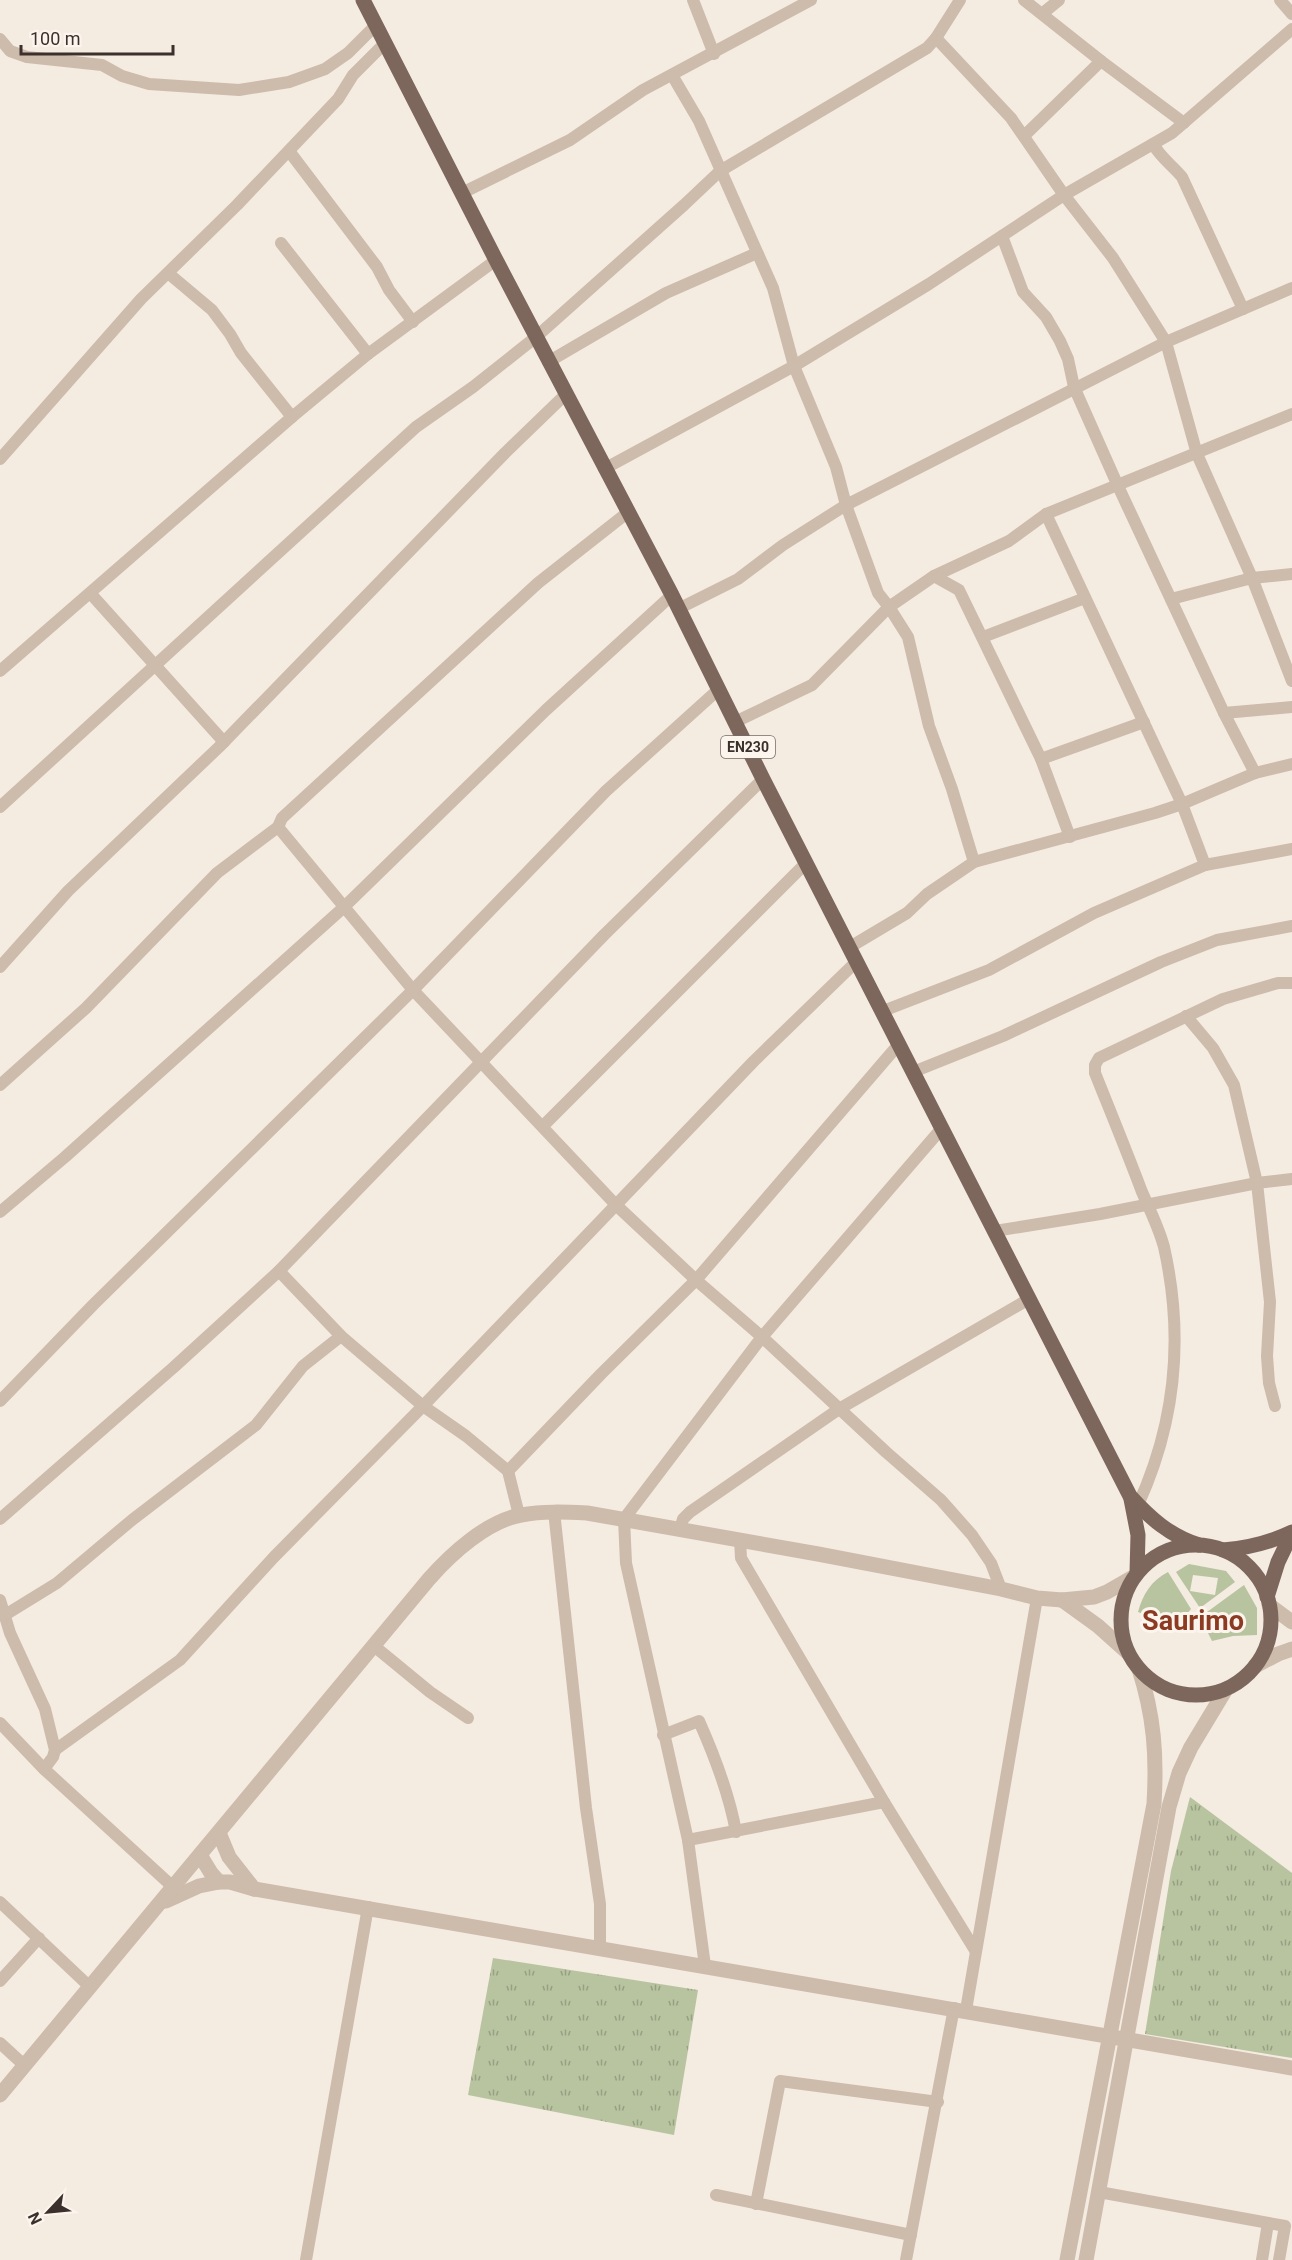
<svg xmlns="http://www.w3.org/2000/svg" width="1292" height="2260" viewBox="0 0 1292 2260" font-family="Roboto,sans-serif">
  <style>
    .grass { fill: #b8c4a0; fill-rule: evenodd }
    .park { fill: url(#park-tufts) }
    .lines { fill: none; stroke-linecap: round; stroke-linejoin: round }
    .minor { stroke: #cdbbac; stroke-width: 12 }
    .tertiary { stroke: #cdbbac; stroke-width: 15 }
    .primary { stroke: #7d675c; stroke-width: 15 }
    .labels { text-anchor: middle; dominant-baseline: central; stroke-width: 6; stroke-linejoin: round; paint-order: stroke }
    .shield { fill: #fbf5ee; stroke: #756b66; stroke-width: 1.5 }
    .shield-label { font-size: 14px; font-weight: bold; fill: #3b302b }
    .town-label { font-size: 27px; font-weight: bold; fill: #8c3b22; stroke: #fbf5ee }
  </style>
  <defs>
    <pattern id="park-tufts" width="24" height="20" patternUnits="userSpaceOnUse" patternTransform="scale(1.5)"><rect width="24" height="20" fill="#b8c4a0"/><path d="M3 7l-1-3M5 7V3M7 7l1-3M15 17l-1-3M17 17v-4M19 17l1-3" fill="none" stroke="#97a083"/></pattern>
  </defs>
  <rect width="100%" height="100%" fill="#f4ebe1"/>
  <g class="grass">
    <path d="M1189,1564L1226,1571L1235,1582L1200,1608L1176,1572ZM1193,1575L1218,1578L1215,1595L1190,1591Z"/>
    <path d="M1168,1572L1191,1609L1186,1615L1184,1628L1181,1632L1163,1621L1138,1612C1143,1594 1151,1581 1168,1572Z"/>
    <polygon points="1244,1585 1257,1608 1257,1635 1233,1636 1212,1641 1208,1633 1212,1620 1207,1612"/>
  </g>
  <g class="park">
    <polygon points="1190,1797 1292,1873 1292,2058 1145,2034 1171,1871"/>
    <polygon points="493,1958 698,1990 674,2135 468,2095"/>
  </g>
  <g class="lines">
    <g class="minor">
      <polyline points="693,0 714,54"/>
      <polyline points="1024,0 1101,61 1184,123"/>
      <polyline points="1280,0 1292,14"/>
      <polyline points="1043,13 1059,0"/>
      <polyline points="936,38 1011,118 1064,195 1113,258 1166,342 1197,454 1252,578 1292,681"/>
      <polyline points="0,39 10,51 27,57 102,65 122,76 149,84 239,90 289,82 325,69 348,53 376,25"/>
      <polyline points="672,75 699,121 773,288 794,366 836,467 846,505 878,593 889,607 812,685 735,722"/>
      <polyline points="1024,136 1101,61"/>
      <path d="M1153,144C1161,158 1172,165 1182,177L1243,309"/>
      <polyline points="289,151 377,267 389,290 413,322"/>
      <polyline points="462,193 570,140 643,90 811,0"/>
      <polyline points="281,243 368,354"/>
      <polyline points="168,273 212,310 230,334 241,353 292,417"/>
      <polyline points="548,362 666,293 757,253"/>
      <polyline points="0,459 141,299 237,205 338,99 353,75 385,43"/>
      <polyline points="604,469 794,366 929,284 1064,195 1172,133 1292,29"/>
      <polyline points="934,576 959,590 1041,759 1070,837"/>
      <polyline points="91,594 224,742"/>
      <polyline points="1171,599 1252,578 1292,574"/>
      <polyline points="678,609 738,579 783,545 846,505 1166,342 1292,288"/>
      <polyline points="983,637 1085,598"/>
      <polyline points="0,671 292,417 368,354 496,260"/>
      <polyline points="1224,713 1292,707"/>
      <polyline points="1041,759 1144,722"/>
      <polyline points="1255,773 1292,764"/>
      <polyline points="0,807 416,427 473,387 536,337 684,205 720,171 927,48 936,38 960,0"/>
      <polyline points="278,827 413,990 616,1205 696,1280 762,1337 886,1452 941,1500 972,1535 991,1563 1001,1589"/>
      <polyline points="974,862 952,789 929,726 908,637 889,607 934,576 1009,541 1046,514 1292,414"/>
      <polyline points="1205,865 1292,849"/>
      <polyline points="850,947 907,913 927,894 974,862 1155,813 1182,804 1255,773 1224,713 1118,486 1074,387 1068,359 1060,341 1046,317 1023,292 1002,236"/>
      <polyline points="0,967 68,891 219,747 505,453 566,394"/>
      <polyline points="883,1011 989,970 1094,913 1205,865 1182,804 1046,514"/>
      <polyline points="1186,1016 1213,1048 1234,1085 1257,1183 1270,1302 1267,1356 1269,1383 1275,1406"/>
      <polyline points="913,1072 1003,1036 1161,962 1217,940 1292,926"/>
      <polyline points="0,1085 86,1008 217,873 278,827 282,818 538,583 627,513"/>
      <polyline points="543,1126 806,863"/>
      <polyline points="0,1212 65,1157 343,908 546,710 672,595"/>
      <polyline points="995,1231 1100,1214 1257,1183 1292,1179"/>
      <polyline points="279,1271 341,1336 423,1406 466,1436 508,1471 519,1515"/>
      <polyline points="0,1401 93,1305 413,990 606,791 719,689"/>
      <polyline points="508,1471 601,1374 696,1280 899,1044"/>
      <path d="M1138,1505C1176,1422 1184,1336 1164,1247C1159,1228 1150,1210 1142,1192C1127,1152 1111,1113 1095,1073V1065L1099,1058L1223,999L1278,983H1292"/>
      <polyline points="554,1511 586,1808 600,1904 600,1950"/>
      <polyline points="0,1519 174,1367 279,1271 604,935 763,779"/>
      <polyline points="680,1529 683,1519 690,1512 839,1409 1029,1299"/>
      <polyline points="740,1540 741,1558 884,1802 975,1950"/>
      <polyline points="0,1600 10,1633 45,1709 55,1750 53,1757 44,1769"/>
      <polyline points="5,1615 57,1583 132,1520 256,1425 303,1366 341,1336"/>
      <polyline points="374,1646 430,1692 468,1718"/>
      <polyline points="0,1723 44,1769 173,1887"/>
      <path d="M663,1735L699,1721C715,1757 729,1793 736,1832"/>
      <polyline points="55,1750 180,1660 274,1557 423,1406 754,1061 857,961"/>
      <polyline points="688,1840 884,1802"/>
      <polyline points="0,1902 90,1987"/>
      <polyline points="705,1966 688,1840 626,1563 624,1519 762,1337 942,1128"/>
      <polyline points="0,1981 39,1938"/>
      <polyline points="966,2010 1037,1598"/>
      <polyline points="0,2043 24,2065"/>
      <polyline points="1099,2192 1285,2226 1279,2260"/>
      <polyline points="716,2195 911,2235"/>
      <polyline points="756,2204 780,2081 938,2102"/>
      <polyline points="306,2260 368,1907"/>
      <polyline points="906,2260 954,2008"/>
      <polyline points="1262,2260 1268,2223"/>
    </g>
    <g class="tertiary">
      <polyline points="1062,1600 1098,1626 1127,1652"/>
      <polyline points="1269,1605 1292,1622"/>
      <polyline points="1255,1666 1278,1654 1292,1649"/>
      <polyline points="219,1833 229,1857 254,1889"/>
      <polyline points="200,1855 211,1873 219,1882"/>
      <polyline points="166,1901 199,1886 219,1882 230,1882 254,1889 1292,2068"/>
      <path d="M0,2095L429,1579C451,1554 487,1521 521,1515C543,1511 565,1512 587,1513L818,1554L1001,1589L1037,1598L1062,1600L1094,1597L1107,1592L1135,1576"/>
      <path d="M1067,2260L1154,1804C1157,1755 1154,1716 1139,1669"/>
      <polyline points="1086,2260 1169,1807 1179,1773 1191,1747 1226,1689"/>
    </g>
    <g class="primary">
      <path d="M363,0L496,260L672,595L763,779L1130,1496C1150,1518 1170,1536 1199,1545"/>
      <polyline points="1131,1499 1138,1535 1137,1573"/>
      <circle cx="1196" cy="1620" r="75"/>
      <path d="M1223,1550C1249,1548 1269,1543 1292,1532"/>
      <polyline points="1267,1597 1278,1562 1292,1533"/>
    </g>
  </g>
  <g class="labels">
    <rect class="shield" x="721" y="736" width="54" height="22" rx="4.5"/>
    <g class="shield-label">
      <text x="748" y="747">EN230</text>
    </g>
    <g class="town-label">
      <text x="1193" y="1621">Saurimo</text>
    </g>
  </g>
  <g transform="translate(48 2212) rotate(244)" stroke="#fbf5ee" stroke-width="4.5" paint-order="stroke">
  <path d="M0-4.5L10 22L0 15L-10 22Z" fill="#3b302b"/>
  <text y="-9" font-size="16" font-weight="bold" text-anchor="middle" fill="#3b302b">N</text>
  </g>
  <path d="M21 45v9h152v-9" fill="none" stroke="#3b302b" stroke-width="3"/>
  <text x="30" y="45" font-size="18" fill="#3b302b" stroke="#fbf5ee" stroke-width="4.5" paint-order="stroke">100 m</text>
</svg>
